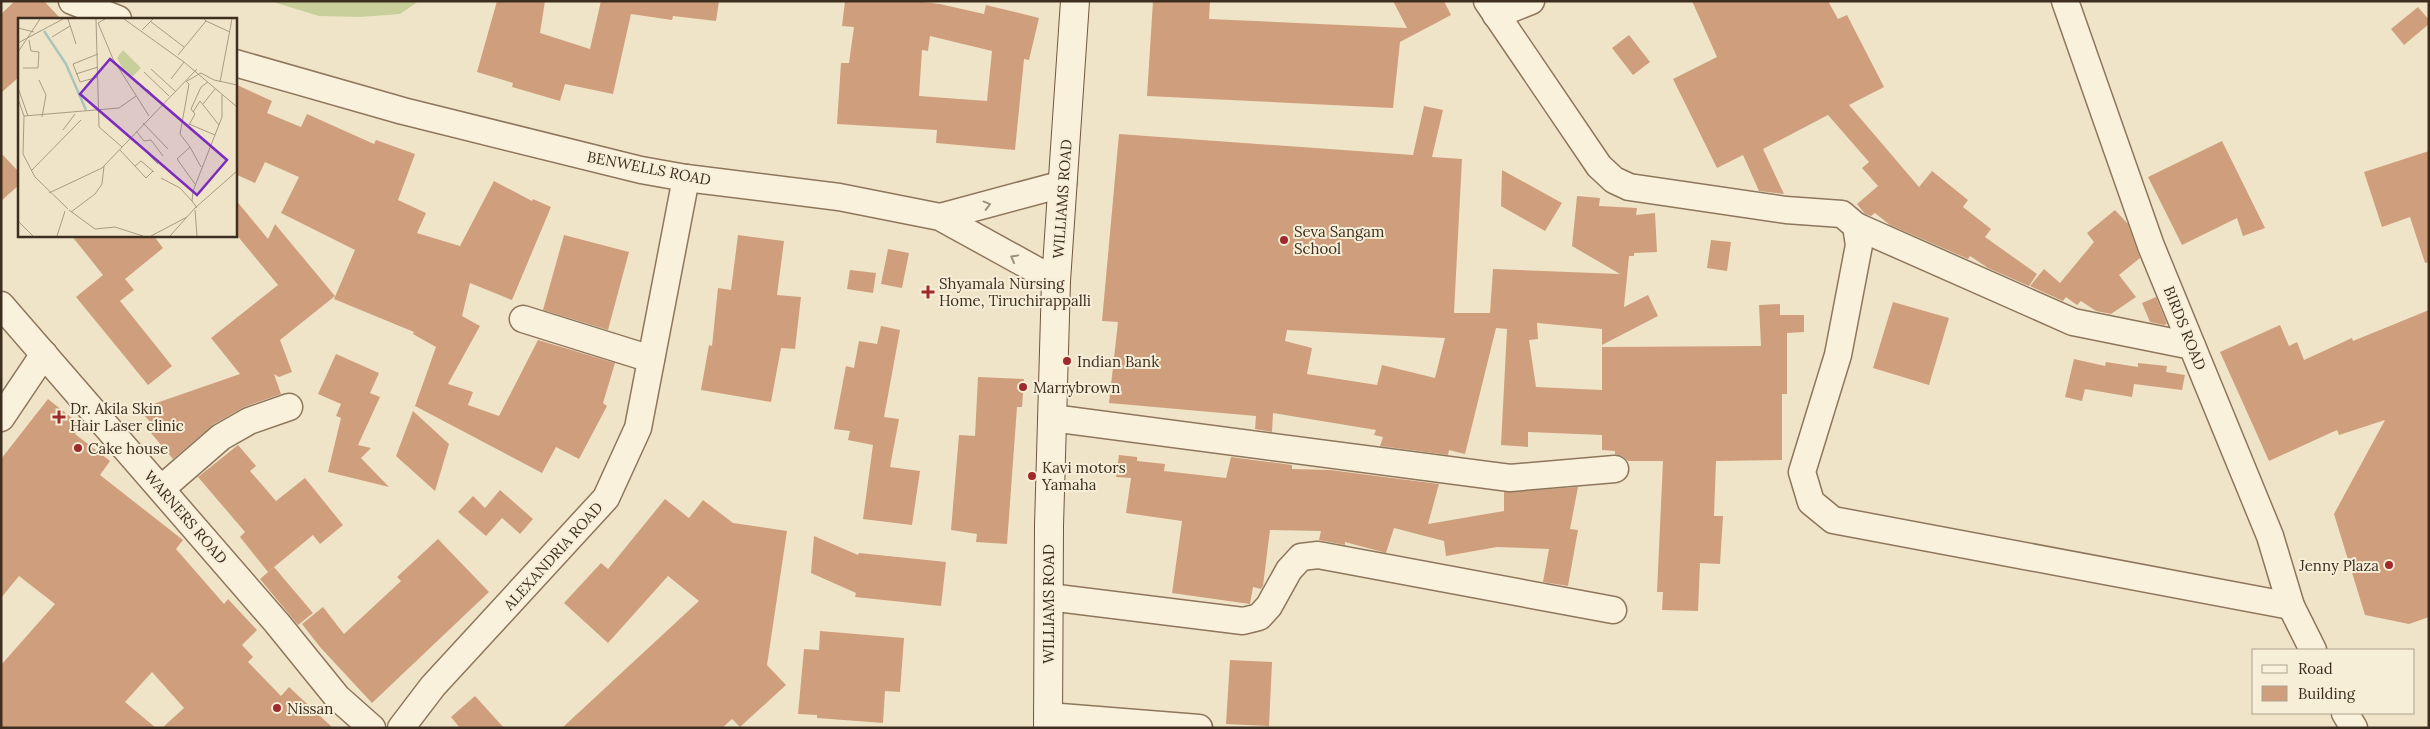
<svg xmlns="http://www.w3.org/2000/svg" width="2430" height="729" viewBox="0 0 2430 729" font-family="Lora,serif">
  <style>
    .green { fill: #c9cf9b }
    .building { fill: #cf9f7d; fill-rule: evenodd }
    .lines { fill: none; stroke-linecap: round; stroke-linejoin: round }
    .street-casing { stroke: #8d765c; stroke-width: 29 }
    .secondary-casing { stroke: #6f573f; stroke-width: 30 }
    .street { stroke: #faf1dc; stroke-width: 26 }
    .secondary { stroke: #faf1dc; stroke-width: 28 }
    .oneway { stroke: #9c907e }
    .poi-dot { fill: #9e2a2b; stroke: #f7eed8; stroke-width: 2 }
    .labels { text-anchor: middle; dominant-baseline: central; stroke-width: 4; stroke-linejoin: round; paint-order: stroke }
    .street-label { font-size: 15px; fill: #3d2e20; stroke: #f7eed8 }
    .poi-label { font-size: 15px; fill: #3d2e20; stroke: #f7eed8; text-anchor: start }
    .inset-river { fill: none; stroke: #a9c4bc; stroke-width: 2.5 }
    .inset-road { fill: none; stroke: #a89b85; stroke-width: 1 }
    .view { fill: #7b2cbf; fill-opacity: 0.15; stroke: #7b2cbf; stroke-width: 2.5 }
    .inset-edge { fill: none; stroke: #3d2e20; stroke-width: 2.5 }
  </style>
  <rect width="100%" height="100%" fill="#f0e4c8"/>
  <polygon class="green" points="270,1 419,1 400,14 360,17 319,16"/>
  <g class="building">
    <polygon points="15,1 44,1 61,19 19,19 19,77 1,93 1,14"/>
    <polygon points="497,1 545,1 540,33 590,49 601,1 719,1 716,21 673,16 672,20 631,14 613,94 565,84 560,101 512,87 513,83 477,72"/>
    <path d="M845,1H915L940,4L984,14L986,5L1039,18L1029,60L1024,59L1015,150L936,143L937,130L837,124L841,63H849L854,27L842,26ZM930,36L992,51L987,101L919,96L922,50L928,51Z"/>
    <polygon points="1153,1 1210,1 1209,19 1407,28 1393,1 1444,1 1451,15 1400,42 1393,108 1147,96"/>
    <polygon points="1692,1 1828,1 1838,19 1847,15 1884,87 1849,105 1919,187 1932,171 1968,200 1963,207 1991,229 1985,237 2037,274 2029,286 1988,268 1970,256 1968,259 1890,225 1875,213 1871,216 1865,214 1857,204 1878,186 1862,168 1869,162 1828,115 1763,149 1784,194 1759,191 1743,155 1717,168 1673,79 1717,57"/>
    <polygon points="2418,7 2429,20 2429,24 2404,45 2391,29"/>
    <polygon points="1629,35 1650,62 1633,75 1612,48"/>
    <polygon points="235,84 272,101 267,113 301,127 307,114 374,144 376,140 415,154 398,200 426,213 417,233 460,246 494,181 532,201 533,199 551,207 512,300 470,283 462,316 480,326 448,384 473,392 468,405 499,416 538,340 615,363 603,403 607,406 579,459 556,447 542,473 415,406 436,347 413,334 414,332 334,299 355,250 281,213 299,177 265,162 255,183 235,174"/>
    <path d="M1424,106L1443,110L1432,157L1462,159L1454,313H1490L1493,269L1620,274L1572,246L1577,196L1600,198L1599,206L1637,208L1636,215L1655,213L1657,252L1634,253V256H1629L1624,307L1648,295L1658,316L1602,345V329L1537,323L1538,339L1529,340L1536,387L1602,390V347L1761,346L1759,305L1780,304V315H1804V332L1787,333V394H1782V460L1716,461L1714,516H1723L1720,564L1700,563L1698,611L1662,610L1663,592H1657L1663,461H1628L1622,456L1615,454V451L1602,450V435L1528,432V447L1501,445L1507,329L1496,328L1465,454L1449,450L1448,455L1380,446L1383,437L1374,435L1376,430L1273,413L1272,432L1255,429L1256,416L1109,403L1118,322L1102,321L1119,134L1413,155ZM1287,330L1445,338L1435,378L1382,365L1377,385L1307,374L1312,348L1285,341Z"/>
    <polygon points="2222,141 2265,228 2243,236 2237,218 2182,245 2148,177"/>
    <polygon points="2429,151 2429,262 2425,263 2410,217 2382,227 2364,172"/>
    <polygon points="1,153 19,172 19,185 1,201"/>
    <polygon points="1502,170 1562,203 1545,231 1501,206"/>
    <polygon points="235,199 268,239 275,224 335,296 280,340 292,372 279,377 274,374 281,394 244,407 214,424 173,459 145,426 150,422 139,409 240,374 211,338 278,285 235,233"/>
    <polygon points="2115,210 2128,224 2140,258 2119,275 2136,297 2111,314 2096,311 2081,301 2077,305 2066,297 2063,301 2030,286 2044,269 2060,283 2094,242 2087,233"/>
    <polygon points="71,235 153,235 163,248 125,279 134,290 120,301 172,366 148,385 76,297 103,275"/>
    <polygon points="564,235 629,252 608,330 543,310"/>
    <polygon points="738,235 784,241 777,295 801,297 795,349 781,348 771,402 701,390 709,345 712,346 718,288 731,290"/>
    <polygon points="1711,240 1731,242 1727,271 1707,268"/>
    <polygon points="888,249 909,253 902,288 881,284"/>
    <polygon points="850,270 876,273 873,293 847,289"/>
    <polygon points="2156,297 2167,324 2164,325 2150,322 2142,303"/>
    <polygon points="1893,302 1949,318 1929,385 1873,368"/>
    <polygon points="2429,310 2429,617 2409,624 2365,615 2334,514 2385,420 2339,435 2337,430 2269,461 2220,352 2280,325 2289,346 2297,342 2304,360 2352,338 2353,341"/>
    <polygon points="881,326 900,330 884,417 899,419 890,467 920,471 912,525 863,519 873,445 848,440 850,431 834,429 846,366 854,368 859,341 877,344"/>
    <polygon points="336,354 379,373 370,393 380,397 358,445 371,448 361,458 389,487 328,472 341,418 336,416 341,404 318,394"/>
    <polygon points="2074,359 2105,366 2106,362 2138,367 2138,363 2167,366 2166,372 2185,375 2182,390 2134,384 2132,397 2085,389 2082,401 2065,397"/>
    <polygon points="978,377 1024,379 1022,407 1017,407 1007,544 976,542 977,534 951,530 959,435 975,436"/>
    <polygon points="48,399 82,426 75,434 110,461 100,475 183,540 176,549 224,604 228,599 257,630 242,645 253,657 248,662 281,696 289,687 333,728 162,728 184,708 152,672 125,702 156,728 1,728 1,665 55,604 19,576 1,598 1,459"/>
    <polygon points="413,411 449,444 435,491 396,456"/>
    <polygon points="238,445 256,466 250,471 276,501 305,478 343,525 320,544 313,535 268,572 240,537 245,532 198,477"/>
    <polygon points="1119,455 1137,457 1137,461 1165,464 1164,471 1226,478 1231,457 1292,465 1292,469 1330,470 1439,484 1428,524 1504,511 1504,492 1578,487 1570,529 1578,530 1568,586 1543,582 1549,549 1497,547 1446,556 1444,541 1394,528 1386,553 1345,542 1345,545 1319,540 1321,531 1270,530 1263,586 1261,589 1253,587 1250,604 1172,593 1182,521 1126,513 1131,478 1116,477"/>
    <polygon points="500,490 533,519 520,534 502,518 486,536 458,512 473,496 485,508"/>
    <polygon points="665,499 689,518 703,500 733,523 787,531 767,665 786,685 740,727 732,719 722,728 562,728 699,601 668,576 608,643 564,603 601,563 608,569"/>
    <polygon points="814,536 858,555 859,553 946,562 941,606 855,597 856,593 811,573"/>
    <polygon points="438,539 489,592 372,703 320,647 302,624 323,607 344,634 401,581 397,577"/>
    <polygon points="274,567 313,613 298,625 260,579"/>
    <polygon points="820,631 904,638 900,692 885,691 883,723 817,718 817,715 798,714 804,649 819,650"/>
    <polygon points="1230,660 1272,662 1269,726 1226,724"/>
    <polygon points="475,696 504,728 460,728 451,717"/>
  </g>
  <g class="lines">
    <g class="street-casing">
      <g id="street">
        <polyline points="72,1 118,19"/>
        <polyline points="1487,1 1599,166 1614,180 1629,187 1786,210 1842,214 1856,226 1859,245 1838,355 1802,472 1811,502 1833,520 2291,606"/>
        <polyline points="2065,1 2151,246 2270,536 2291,606 2313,650"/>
        <polyline points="1496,15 1531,1"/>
        <polyline points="235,63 403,111 641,170 686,178 839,197 940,217 1056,281"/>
        <polyline points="940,217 1063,184"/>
        <polyline points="1856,226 2073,322 2192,346"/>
        <polyline points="1,305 277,623 337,697 372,728"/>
        <polyline points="523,319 651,359"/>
        <polyline points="1,418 44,354"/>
        <polyline points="1052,418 1510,478 1615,469"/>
        <polyline points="161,489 221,437 249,421 289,407"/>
        <polyline points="1049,597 1243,621 1259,617 1269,606 1289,570 1301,557 1318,555 1613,610"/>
        <polyline points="2345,713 2354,728"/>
        <polyline points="1048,716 1199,728"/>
        <polyline points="401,728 433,686 606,498 638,428 686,178"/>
      </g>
    </g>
    <g class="secondary-casing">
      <polyline id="secondary" points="1048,728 1049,526 1056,281 1075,1"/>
    </g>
    <use href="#street" class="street"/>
    <use href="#secondary" class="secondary"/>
  </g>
  <defs><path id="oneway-chevron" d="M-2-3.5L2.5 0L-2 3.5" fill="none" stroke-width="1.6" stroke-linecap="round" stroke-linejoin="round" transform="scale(1.25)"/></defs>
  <g class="oneway">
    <use href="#oneway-chevron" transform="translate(987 205) rotate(-15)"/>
    <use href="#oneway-chevron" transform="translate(1014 258) rotate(-151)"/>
  </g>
  <g class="poi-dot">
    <circle cx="1284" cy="240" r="5"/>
    <path d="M925.5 284.5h5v5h5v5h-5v5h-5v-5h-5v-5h5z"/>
    <circle cx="1067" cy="361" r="5"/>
    <circle cx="1023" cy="387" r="5"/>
    <path d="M56.5 409.5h5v5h5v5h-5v5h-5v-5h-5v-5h5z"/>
    <circle cx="78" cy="448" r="5"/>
    <circle cx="1032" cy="476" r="5"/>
    <circle cx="2389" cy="565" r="5"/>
    <circle cx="277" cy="708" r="5"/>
  </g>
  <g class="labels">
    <g class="street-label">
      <text transform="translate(649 168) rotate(11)">BENWELLS ROAD</text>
      <text transform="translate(1062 199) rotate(-86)">WILLIAMS ROAD</text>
      <text transform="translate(2185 328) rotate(68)">BIRDS ROAD</text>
      <text transform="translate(186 517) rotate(49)">WARNERS ROAD</text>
      <text transform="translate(553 556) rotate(-48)">ALEXANDRIA ROAD</text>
      <text transform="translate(1048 604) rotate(-90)">WILLIAMS ROAD</text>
    </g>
    <g class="poi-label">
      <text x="1294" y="231">Seva Sangam<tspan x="1294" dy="17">School</tspan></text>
      <text x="939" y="283">Shyamala Nursing<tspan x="939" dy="17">Home, Tiruchirappalli</tspan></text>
      <text x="1077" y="361">Indian Bank</text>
      <text x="1033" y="387">Marrybrown</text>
      <text x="70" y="408">Dr. Akila Skin<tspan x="70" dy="17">Hair Laser clinic</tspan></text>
      <text x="88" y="448">Cake house</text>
      <text x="1042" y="467">Kavi motors<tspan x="1042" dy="17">Yamaha</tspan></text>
      <text x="2379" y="565" text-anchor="end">Jenny Plaza</text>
      <text x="287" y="708">Nissan</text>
    </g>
  </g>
  <g transform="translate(18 18)">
    <rect width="219" height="219" fill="#f0e4c8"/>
    <path d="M105,32L123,50L115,58L107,55L99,40Z" fill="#c9cf9b"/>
    <path class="inset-river" d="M26,13L48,46L68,92"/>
    <path class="inset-road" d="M50,1L58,26M78,1L81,109L104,129M87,1L80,5L95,41L131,98M106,1L166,44L219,89M132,3L166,29M188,3L212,14M0,10L16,14M124,12L135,1M34,19L52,8M0,25L45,1M0,34L22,1M160,37L188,3L186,1M5,50H20L21,34L13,33L11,22M133,51L157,73M126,54L151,78M58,56L80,49M80,59L62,64L55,46L80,36M153,61L166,44M21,62L28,77L24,99M168,63L171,66L162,116L172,129L159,141L177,166M169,63L183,55L196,62L219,67M202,64L214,1M0,70L10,98M129,71L144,86M0,81L6,98L5,136L17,159L50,191M185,86L197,71M175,94L182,83L201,107M6,98L101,90L118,78M125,105L150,131M171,106L197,117M171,107L177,96L173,91L183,69L190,64M45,112L57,96M118,113L126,123L133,122L145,138M113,119L140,146M172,129L183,149M102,132L128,160L135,153M117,148L123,143L136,154M13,153L63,102M143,160L162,170L174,183M31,175L84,150L179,51M179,190L174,183L175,173L204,99V77M51,192L77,211L97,209L125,218M177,192L179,218M53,194L77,176L84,166L86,148M0,203L15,218M39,218L47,193M133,218L169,199M152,218L177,190L219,153"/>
    <path class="view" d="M92,41L209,142L179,177L62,76Z"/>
    <rect width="219" height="219" class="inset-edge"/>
  </g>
  <rect width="2430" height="729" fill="none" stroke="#3d2e20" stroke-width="5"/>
  <rect x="2252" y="649" width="162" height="65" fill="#f7eed8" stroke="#ada18e"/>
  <rect x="2262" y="665" width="25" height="8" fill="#faf1dc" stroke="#ada18e"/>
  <text x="2298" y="674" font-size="15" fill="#3d2e20">Road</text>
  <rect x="2262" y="686" width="25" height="15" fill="#cf9f7d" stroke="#ada18e"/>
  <text x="2298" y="699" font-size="15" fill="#3d2e20">Building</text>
</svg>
